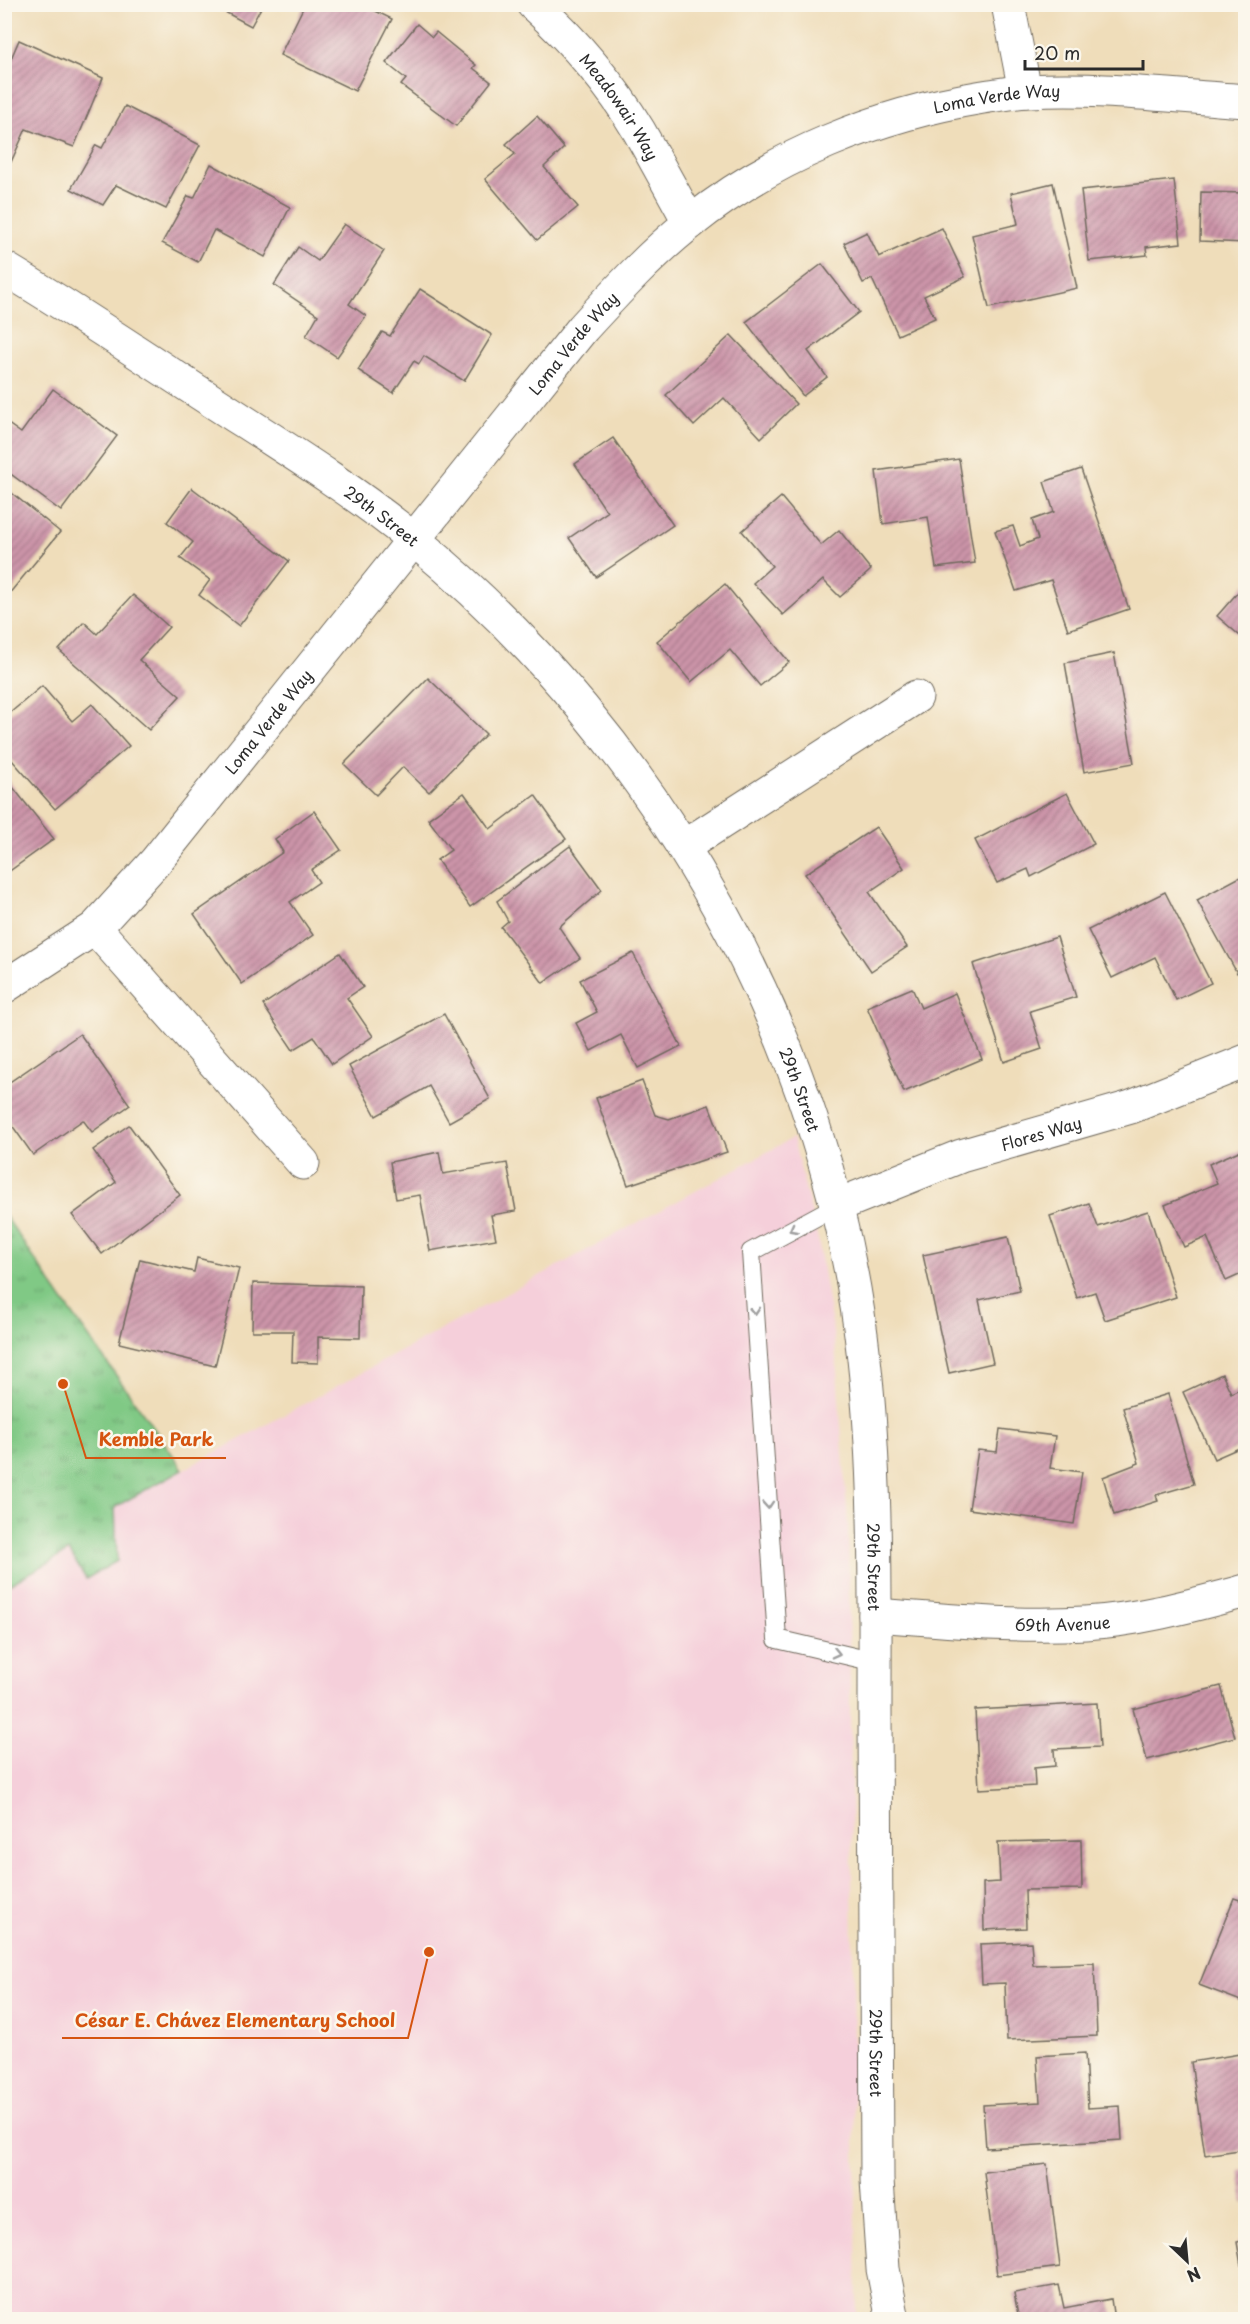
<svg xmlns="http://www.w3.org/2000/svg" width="1250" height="2324" viewBox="0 0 1250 2324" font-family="'Playpen Sans',sans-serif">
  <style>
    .built { fill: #f5cfda }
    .park { fill: url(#park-tufts); stroke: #567a58; stroke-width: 1.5 }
    .building { fill: url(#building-hatch) }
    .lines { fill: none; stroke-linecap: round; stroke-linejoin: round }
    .service-casing { stroke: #70695d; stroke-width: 20 }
    .minor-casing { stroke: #70695d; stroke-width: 35 }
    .tertiary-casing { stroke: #70695d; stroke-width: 35 }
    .service { stroke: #fff; stroke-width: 18 }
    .minor { stroke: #fff; stroke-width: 33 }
    .tertiary { stroke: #fff; stroke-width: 33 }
    .oneway { stroke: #a0a0a0 }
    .labels { text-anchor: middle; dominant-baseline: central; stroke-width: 5; stroke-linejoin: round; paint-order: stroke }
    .street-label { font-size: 16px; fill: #2b2b2b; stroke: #fbf7ec }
    .leader { fill: none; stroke: #d5540f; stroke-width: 2 }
    .callout-dot { fill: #d5540f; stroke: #fbf7ec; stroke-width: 2 }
    .callout-label { font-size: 18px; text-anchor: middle; font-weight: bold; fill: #d5540f; stroke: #fbf7ec; stroke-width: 5; stroke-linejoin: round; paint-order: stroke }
  </style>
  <defs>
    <pattern id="park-tufts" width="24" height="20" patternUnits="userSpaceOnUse" patternTransform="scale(1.5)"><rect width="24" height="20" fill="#80c985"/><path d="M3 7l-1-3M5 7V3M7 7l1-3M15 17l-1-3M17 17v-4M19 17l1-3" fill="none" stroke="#69a36d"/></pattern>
    <pattern id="building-hatch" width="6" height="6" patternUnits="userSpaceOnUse" patternTransform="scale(1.5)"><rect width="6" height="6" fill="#cc94a9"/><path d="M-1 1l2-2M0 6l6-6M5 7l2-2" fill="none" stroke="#a6798a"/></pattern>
  </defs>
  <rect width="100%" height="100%" fill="#fbf7ec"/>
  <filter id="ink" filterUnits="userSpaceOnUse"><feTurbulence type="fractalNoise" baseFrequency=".0167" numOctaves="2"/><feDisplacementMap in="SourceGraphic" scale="12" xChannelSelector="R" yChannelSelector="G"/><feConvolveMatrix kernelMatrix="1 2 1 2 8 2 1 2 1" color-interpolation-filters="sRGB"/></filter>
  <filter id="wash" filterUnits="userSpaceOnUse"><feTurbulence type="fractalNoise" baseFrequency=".008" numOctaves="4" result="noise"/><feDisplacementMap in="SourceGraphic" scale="24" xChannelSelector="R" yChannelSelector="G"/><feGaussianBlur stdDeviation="1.35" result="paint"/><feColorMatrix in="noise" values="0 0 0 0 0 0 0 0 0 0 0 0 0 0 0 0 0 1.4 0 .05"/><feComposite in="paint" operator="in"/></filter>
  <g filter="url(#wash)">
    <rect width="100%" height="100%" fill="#efddba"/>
    <polygon class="built" points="793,1138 818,1239 835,1344 848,1523 857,2317 855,2319 5,2319 4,1587 69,1551 86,1578 117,1561 115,1507"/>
    <polygon class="park" points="4,1214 61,1298 183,1469 115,1507 117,1561 86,1579 69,1551 5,1587"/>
    <g id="blocks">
      <g class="building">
        <polygon points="210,4 263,4 251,26"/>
        <polygon points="302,4 374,4 371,9 392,19 355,91 280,55 304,6"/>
        <polygon points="417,24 432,37 436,32 476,65 473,68 491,82 456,126 401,85 406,79 386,63"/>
        <polygon points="19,40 103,78 74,147 26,129 11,162 4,159 4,75"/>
        <polygon points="125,106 200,145 166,209 116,185 103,205 71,189 96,145 102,148"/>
        <polygon points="537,116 564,148 544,167 578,207 537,240 485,179 515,154 506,144"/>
        <polygon points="211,164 290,207 265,257 214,230 198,262 162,243 188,196 194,198"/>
        <polygon points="1174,180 1181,243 1146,247 1147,255 1089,261 1081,190"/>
        <polygon points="1053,183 1077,288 989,308 972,235 1018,224 1011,193"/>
        <polygon points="1201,192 1246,193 1246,243 1200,241"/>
        <polygon points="344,224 384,251 349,304 366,316 337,357 306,336 318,315 274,285 298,247 318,261"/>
        <polygon points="942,228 965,277 924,296 935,318 898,335 872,279 863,283 844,243 867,232 879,257"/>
        <polygon points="822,264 859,312 808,351 827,377 803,396 746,322"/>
        <polygon points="420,289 492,335 464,381 424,356 419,364 414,361 393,393 358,370 382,332 390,336"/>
        <polygon points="731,335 796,404 761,438 724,398 694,426 666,395"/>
        <polygon points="53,389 117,436 61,511 4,469 4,421 21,433"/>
        <polygon points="613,438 673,525 596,577 569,538 607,512 575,464"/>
        <polygon points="959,459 975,563 936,568 928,517 883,524 876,471"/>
        <polygon points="1081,469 1129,609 1068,630 1051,580 1016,591 995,531 1013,526 1020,546 1038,539 1032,520 1054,512 1044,482"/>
        <polygon points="192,488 289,561 239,626 199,595 210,580 180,558 193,542 167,522"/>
        <polygon points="8,490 60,532 4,600 4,495"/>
        <polygon points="781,497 821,545 839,530 871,570 840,597 823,580 783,615 753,583 772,566 742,531"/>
        <polygon points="1246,583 1246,641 1217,616"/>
        <polygon points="725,584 789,662 760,686 730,650 691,682 657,641"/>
        <polygon points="133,595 169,627 139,660 180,696 149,730 59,650 84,622 97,634"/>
        <polygon points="1114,653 1134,763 1084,772 1065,663"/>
        <polygon points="428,678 486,734 429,792 403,767 376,795 344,764"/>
        <polygon points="42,686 72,721 92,704 129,746 55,809 4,751 4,718"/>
        <polygon points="4,776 54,839 4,875"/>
        <polygon points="464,793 490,829 535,795 566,839 470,907 437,860 451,850 428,819"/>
        <polygon points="1067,793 1094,844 1031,877 1028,869 997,883 975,840"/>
        <polygon points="314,811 341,850 311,870 319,882 290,902 313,935 242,984 194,914 283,852 275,839"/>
        <polygon points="876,827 904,868 869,892 907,947 871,971 805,874"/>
        <polygon points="570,846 602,890 559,927 580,958 543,983 501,927 508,921 497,901"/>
        <polygon points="1240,877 1246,888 1246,968 1237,973 1197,900"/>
        <polygon points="1165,892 1211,983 1176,1000 1155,957 1112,978 1088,930"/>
        <polygon points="1057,937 1076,997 1030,1011 1042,1049 1004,1062 973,964"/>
        <polygon points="340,953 363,987 347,998 373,1036 332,1064 314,1037 293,1050 263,1005"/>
        <polygon points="633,953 681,1046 638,1068 621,1035 591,1051 576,1023 597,1012 580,980"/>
        <polygon points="912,988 921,1008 955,993 982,1059 904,1092 867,1007"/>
        <polygon points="444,1014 490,1099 449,1122 429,1086 376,1116 349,1066"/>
        <polygon points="80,1034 130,1105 92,1132 83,1120 33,1155 4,1114 4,1086"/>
        <polygon points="642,1081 655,1115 669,1119 709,1105 727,1152 628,1185 596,1098"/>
        <polygon points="129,1125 180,1195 102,1254 72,1215 116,1182 93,1150"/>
        <polygon points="1246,1148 1246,1272 1226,1281 1207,1237 1184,1247 1165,1205 1217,1183 1209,1164"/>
        <polygon points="439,1152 443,1174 507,1163 516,1211 491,1215 496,1239 430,1251 420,1195 396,1199 390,1162"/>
        <polygon points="1089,1203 1098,1227 1148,1211 1176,1297 1105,1320 1095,1292 1077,1298 1050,1216"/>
        <polygon points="1008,1237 1020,1291 979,1300 993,1363 949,1373 923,1255"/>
        <polygon points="197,1258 239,1268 215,1366 119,1343 140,1259 194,1272"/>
        <polygon points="253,1283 361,1286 360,1338 318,1337 318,1363 292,1362 293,1331 252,1331"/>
        <polygon points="1222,1374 1231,1393 1246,1386 1246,1445 1214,1459 1183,1392"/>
        <polygon points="1168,1394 1194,1484 1156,1495 1158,1501 1114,1515 1103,1477 1139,1463 1123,1408"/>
        <polygon points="1000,1429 1055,1436 1050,1468 1082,1472 1074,1524 969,1509 978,1450 997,1452"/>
        <polygon points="1221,1686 1235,1737 1147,1760 1133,1709"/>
        <polygon points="1097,1703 1100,1747 1054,1749 1055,1766 1034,1768 1035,1786 979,1789 975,1710"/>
        <polygon points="1081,1840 1082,1889 1025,1890 1026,1928 984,1930 983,1883 1000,1882 998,1842"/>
        <polygon points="1234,1898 1246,1902 1246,2003 1199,1985"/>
        <polygon points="1031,1942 1033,1965 1094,1963 1097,2036 1007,2040 1005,1983 982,1984 980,1944"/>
        <polygon points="1085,2053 1088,2108 1120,2106 1122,2140 986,2148 983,2105 1040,2102 1037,2056"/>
        <polygon points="1246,2053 1246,2149 1205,2155 1191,2062"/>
        <polygon points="1047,2164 1060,2267 997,2275 984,2172"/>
        <polygon points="1246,2170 1246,2203 1244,2204 1239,2171"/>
        <polygon points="1246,2240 1246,2264 1241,2265 1237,2242"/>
        <polygon points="1059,2285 1064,2308 1111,2299 1114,2320 1019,2320 1014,2293"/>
      </g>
    </g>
  </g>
  <g filter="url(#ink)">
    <use href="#blocks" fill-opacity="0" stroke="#70695d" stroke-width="1.5"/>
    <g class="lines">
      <g class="service-casing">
        <polyline id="service" points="836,1206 751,1252 777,1639 875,1662"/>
      </g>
      <g class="minor-casing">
        <g id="minor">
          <path id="s1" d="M533,4C573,40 611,84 639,131C656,161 673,192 690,223"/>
          <polyline points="1008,4 1025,91"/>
          <polyline points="683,847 916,697"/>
          <polyline points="95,928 303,1163"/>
          <path id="s2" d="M4,987L95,928L156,861L583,328C617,291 651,254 690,223C773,156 878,114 983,97C998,95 1013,92 1028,91C1100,87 1173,96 1246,101"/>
          <path id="s3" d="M836,1206L961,1156L1131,1107L1246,1061"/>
          <path id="s4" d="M875,1615C945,1620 1014,1627 1085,1623C1140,1620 1193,1605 1246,1591"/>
        </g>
      </g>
      <g class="tertiary-casing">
        <g id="tertiary">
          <path id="s5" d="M4,268C73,309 139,354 206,397C277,443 348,486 413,539C659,741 829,1042 864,1359C877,1476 875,1595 875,1712C876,1868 877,2024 877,2180L883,2269L893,2320"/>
        </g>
      </g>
      <use href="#service" class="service"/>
      <use href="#minor" class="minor"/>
      <use href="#tertiary" class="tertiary"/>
    </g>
    <defs><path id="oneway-chevron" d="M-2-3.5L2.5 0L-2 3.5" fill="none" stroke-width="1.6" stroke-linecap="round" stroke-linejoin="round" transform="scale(1.5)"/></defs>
    <g class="oneway">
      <use href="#oneway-chevron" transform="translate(793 1229) rotate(152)"/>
      <use href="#oneway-chevron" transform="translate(755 1311) rotate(86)"/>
      <use href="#oneway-chevron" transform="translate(768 1505) rotate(86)"/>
      <use href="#oneway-chevron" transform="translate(836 1653) rotate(13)"/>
    </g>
  </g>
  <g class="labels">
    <g class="street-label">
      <text stroke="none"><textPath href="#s2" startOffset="1368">Loma Verde Way</textPath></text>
      <text stroke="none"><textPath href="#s1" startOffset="135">Meadowair Way</textPath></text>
      <text stroke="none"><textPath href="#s2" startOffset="864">Loma Verde Way</textPath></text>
      <text stroke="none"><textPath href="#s5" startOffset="452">29th Street</textPath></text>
      <text stroke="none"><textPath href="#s2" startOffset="378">Loma Verde Way</textPath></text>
      <text stroke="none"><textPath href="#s5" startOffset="1172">29th Street</textPath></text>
      <text stroke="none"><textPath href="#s3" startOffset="218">Flores Way</textPath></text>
      <text stroke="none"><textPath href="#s5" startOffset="1658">29th Street</textPath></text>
      <text stroke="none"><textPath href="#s4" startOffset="188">69th Avenue</textPath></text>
      <text stroke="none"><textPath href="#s5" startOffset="2144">29th Street</textPath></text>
    </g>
  </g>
  <path class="leader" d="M63 1384L86 1458H226M429 1952L408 2038H62"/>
  <g class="callout-dot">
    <circle cx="63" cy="1384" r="6"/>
    <circle cx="429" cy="1952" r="6"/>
  </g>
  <g class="callout-label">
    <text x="156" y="1446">Kemble Park</text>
    <text x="235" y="2027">César E. Chávez Elementary School</text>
  </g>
  <rect width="1250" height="2324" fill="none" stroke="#fbf7ec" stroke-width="24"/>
  <g transform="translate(1187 2261) rotate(154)" stroke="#fbf7ec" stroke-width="4.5" paint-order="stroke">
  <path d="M0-4.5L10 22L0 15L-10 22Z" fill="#2b2b2b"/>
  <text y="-9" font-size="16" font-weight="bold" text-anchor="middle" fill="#2b2b2b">N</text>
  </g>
  <path d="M1025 60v9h118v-9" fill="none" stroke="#2b2b2b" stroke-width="3"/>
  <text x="1034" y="60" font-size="18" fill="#2b2b2b" stroke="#fbf7ec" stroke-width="4.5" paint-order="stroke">20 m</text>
</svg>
